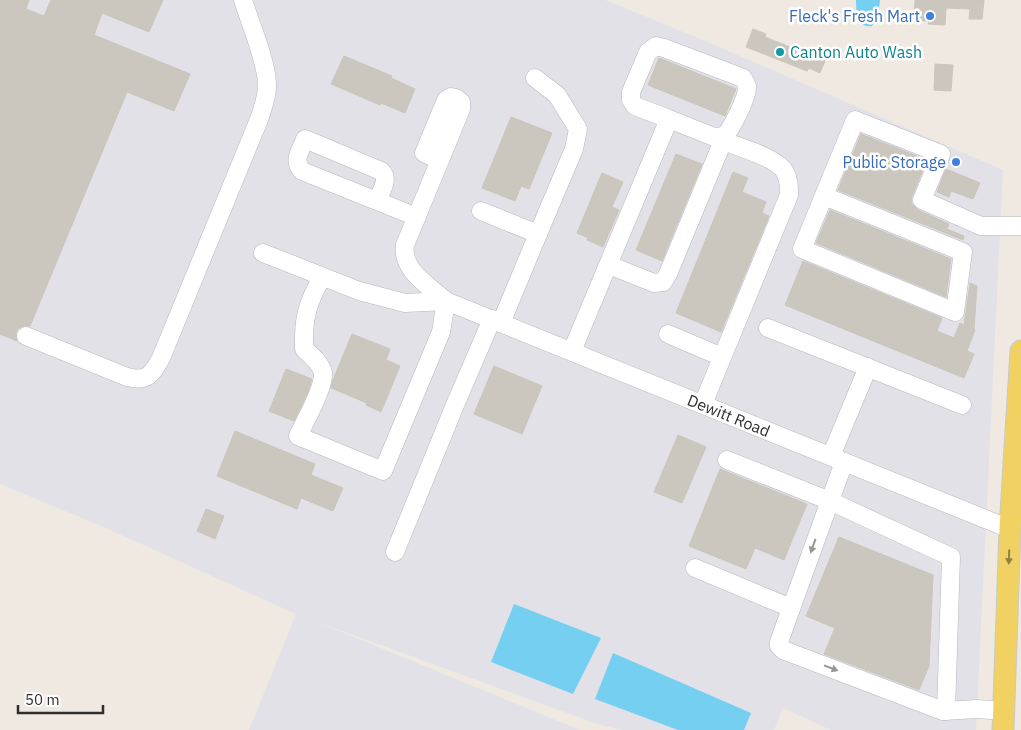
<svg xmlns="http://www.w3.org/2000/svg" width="1021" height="730" viewBox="0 0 1021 730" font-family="'IBM Plex Sans',sans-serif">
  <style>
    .industrial { fill: #e3e1e8 }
    .water { fill: #75cff0 }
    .building { fill: #cbc7bf; stroke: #cbc5ba }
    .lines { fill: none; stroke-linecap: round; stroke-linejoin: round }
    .minor-casing { stroke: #b4b7c1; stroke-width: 19 }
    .major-casing { stroke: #c9c9c9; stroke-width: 23 }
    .minor { stroke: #fff; stroke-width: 18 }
    .major { stroke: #f2d163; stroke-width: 21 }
    .oneway { fill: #969696 }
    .oneway2 { fill: #908048 }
    .shop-dot { fill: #3f7fe0; stroke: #fff; stroke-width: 2 }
    .culture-dot { fill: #0f9aa8; stroke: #fff; stroke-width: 2 }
    .labels { text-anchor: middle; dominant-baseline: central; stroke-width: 5; stroke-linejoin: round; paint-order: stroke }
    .shop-label { font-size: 16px; fill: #366cbe; stroke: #fff; text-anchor: end }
    .culture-label { font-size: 16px; fill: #0d838f; stroke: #fff; text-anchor: start }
    .street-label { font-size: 16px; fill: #2e2e2e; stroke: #fff }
  </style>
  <rect width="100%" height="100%" fill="#efe9e1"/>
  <polygon class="industrial" points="0,0 605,0 703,40 1003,170 976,730 831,730 783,708 774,730 623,730 600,725 315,621 580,730 249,730 296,614 106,528 0,484"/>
  <g class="water">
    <path d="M856,0H880L878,17L872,26C857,29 856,11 856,0Z"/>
    <polygon points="514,604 601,638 573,694 491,662"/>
    <polygon points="613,653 751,713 744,730 678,730 595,699"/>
  </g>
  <g class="building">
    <polygon points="0,0 29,0 26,9 44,16 51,0 163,0 149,32 102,13 94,35 190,74 174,111 127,92 30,326 24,326 19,328 16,332 17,341 0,334"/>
    <polygon points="915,0 984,0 982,19 969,19 970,9 946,8 945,25 928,24 929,21 914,20"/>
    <polygon points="753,29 766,34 765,37 825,61 820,73 809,68 807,71 746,47"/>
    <polygon points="344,56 392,76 391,78 415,89 405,113 381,103 380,105 331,84"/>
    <polygon points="659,58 736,89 725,116 648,85"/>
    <polygon points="935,64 953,65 951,91 934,90"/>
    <polygon points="511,117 552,133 529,189 521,186 515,201 482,188"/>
    <polygon points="861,134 927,160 912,196 911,203 918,210 949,224 947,229 964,236 963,240 838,190"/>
    <polygon points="676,154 702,164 662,261 636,250"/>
    <polygon points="946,169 980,183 973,199 951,191 949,197 937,192"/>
    <polygon points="733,172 748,178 742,192 766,202 762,213 769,216 721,332 676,313"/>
    <polygon points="602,173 623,182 612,207 619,210 603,247 587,240 588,238 577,233"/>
    <polygon points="830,210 951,259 946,297 816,243"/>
    <polygon points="803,261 942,318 937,331 954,338 960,323 964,325 970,283 977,286 974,329 975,330 967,351 974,354 964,378 785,305"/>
    <polygon points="352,334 390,349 386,360 400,366 381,412 366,405 367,403 331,388 333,380"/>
    <polygon points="494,366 542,386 522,434 474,414"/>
    <polygon points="286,369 312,379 308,392 294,421 269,411"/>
    <polygon points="235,431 315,464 311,475 343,488 333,511 301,498 297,509 217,476"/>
    <polygon points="678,435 706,447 682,503 654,492"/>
    <polygon points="720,469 807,504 784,560 755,548 746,569 689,546"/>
    <polygon points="206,509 224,516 215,539 197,531"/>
    <polygon points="839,537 933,575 929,666 919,690 824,654 835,628 806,616"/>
  </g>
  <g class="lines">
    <g class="minor-casing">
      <g id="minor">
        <polyline points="535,78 557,95 578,129 574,149 538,234"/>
        <path id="s1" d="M440,160L424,153L446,100L451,97L456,98L461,102V109L405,245C401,270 430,287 446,301L1010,529"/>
        <polyline points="824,196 963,252 955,312 802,249 855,120 941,154 922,200 981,226 1021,226"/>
        <path d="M377,201C381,191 390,179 381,171L305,139C301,150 292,161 302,171L417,217"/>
        <polyline points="481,211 538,234 501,323"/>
        <polyline points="263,253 359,291 405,303 446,301"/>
        <polyline points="609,265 654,283 663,282 668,274 725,136"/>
        <path d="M322,277C307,304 303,318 304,349C311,355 321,363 323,373C324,389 305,421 298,436L383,471L441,332L446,301"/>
        <polyline points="768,328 962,405"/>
        <polyline points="668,334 722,357"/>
        <path d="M26,336L127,377C147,382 152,375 161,358L260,117C263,106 268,95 267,83C266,60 250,23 243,0"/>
        <path d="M572,351L669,119L635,106L631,100V92L648,52L656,46L664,48L743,78C744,80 747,85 747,86C748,97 732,127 725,136L714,137L669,119"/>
        <path d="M703,404L789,195C789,187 789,179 785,172C777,157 738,147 723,141"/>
        <polyline points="831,456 868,367"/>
        <polyline points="727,460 830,501 951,557 946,711"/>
        <polyline points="844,462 779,642 779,646 783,650 943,711 977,709 1004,711"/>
        <polyline points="395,552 455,405 492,319"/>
        <polyline points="695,568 791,608"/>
      </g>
    </g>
    <g class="major-casing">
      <polyline id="major" points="1003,730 1010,529 1021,351"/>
    </g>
    <use href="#minor" class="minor"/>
    <use href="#major" class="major"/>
  </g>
  <defs><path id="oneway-solid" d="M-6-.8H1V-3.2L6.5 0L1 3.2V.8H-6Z" transform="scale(1.25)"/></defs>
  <g class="oneway">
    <use href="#oneway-solid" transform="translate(813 546) rotate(110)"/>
    <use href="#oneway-solid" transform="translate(831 668) rotate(21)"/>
  </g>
  <use class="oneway2" href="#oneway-solid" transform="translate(1009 557) rotate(92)"/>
  <g class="shop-dot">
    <circle cx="930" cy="16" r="5"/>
    <circle cx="956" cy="162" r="5"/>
  </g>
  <circle class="culture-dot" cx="780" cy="52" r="5"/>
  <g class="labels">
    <g class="shop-label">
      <text x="920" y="16">Fleck's Fresh Mart</text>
      <text x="946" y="162">Public Storage</text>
    </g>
    <g class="culture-label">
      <text x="790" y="52">Canton Auto Wash</text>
    </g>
    <g class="street-label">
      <text stroke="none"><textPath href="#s1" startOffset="624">Dewitt Road</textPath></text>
    </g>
  </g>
  <path d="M18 705v8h85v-8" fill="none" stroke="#2e2e2e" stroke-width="2.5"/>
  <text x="25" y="705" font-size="15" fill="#2e2e2e" stroke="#ffffff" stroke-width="4" paint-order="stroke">50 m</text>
</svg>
